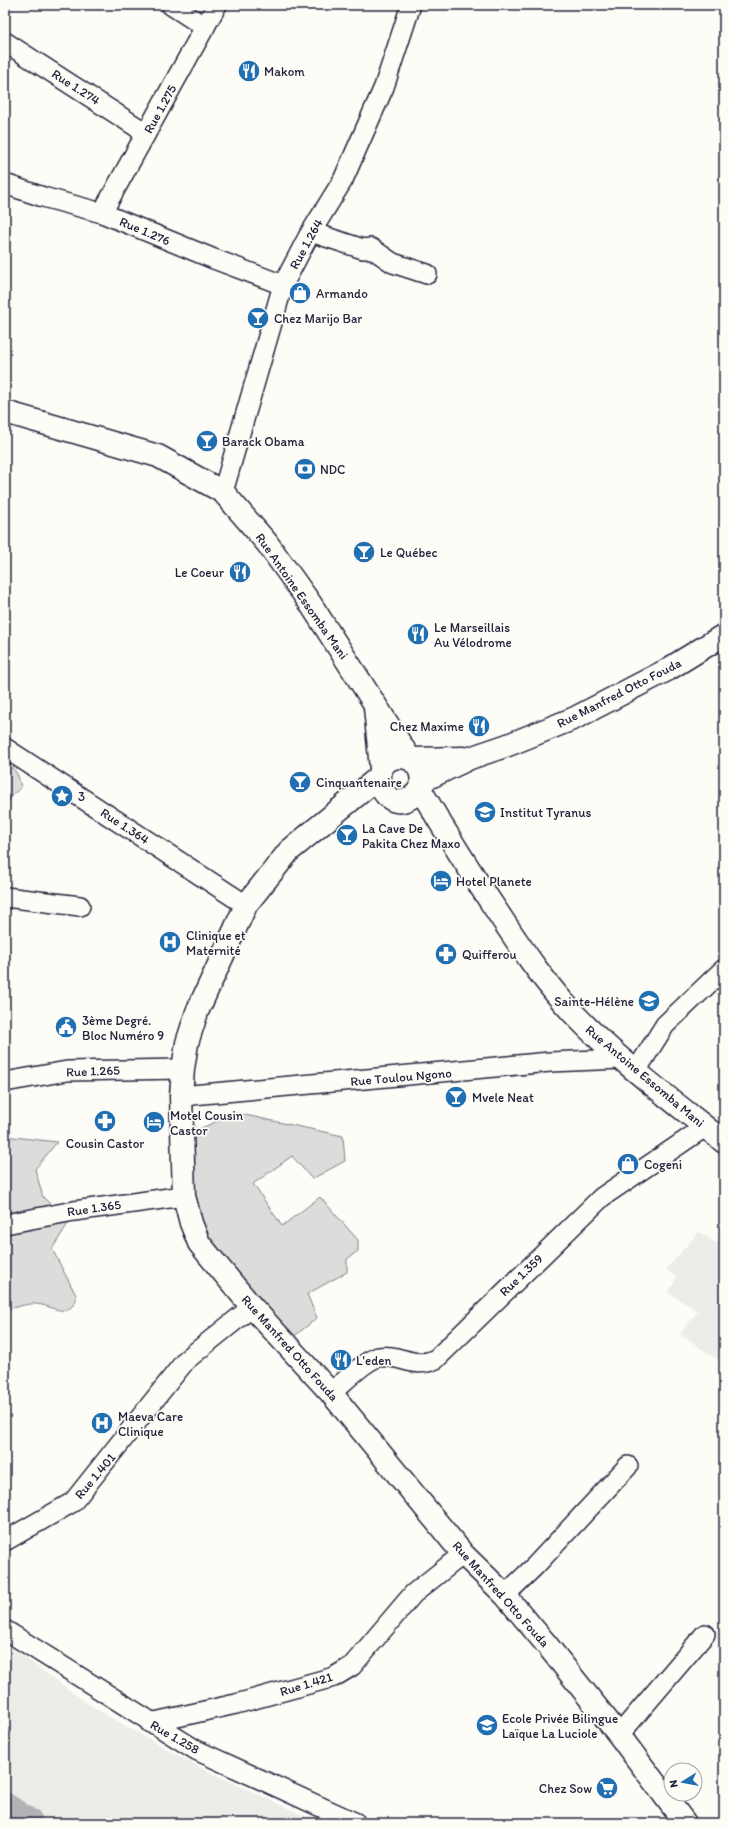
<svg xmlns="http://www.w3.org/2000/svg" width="729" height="1828" viewBox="0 0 729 1828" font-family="Itim,sans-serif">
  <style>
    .built { fill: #ecece9 }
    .green { fill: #dddcdb; stroke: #807f8b }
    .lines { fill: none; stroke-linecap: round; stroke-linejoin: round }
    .river { stroke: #b2b2b7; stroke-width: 29 }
    .minor-casing { stroke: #22223b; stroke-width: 22 }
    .tertiary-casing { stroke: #22223b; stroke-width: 25 }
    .primary-casing { stroke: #22223b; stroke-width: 25 }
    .minor { stroke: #fdfcf7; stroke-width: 19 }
    .tertiary { stroke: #fdfcf7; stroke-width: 22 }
    .primary { stroke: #fdfcf7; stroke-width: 22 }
    .labels { text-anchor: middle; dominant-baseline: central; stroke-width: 3.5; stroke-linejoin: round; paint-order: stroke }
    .poi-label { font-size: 13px; fill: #22223b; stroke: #fdfcf7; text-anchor: start }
    .street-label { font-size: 13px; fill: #22223b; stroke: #fdfcf7 }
  </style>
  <rect width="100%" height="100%" fill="#fdfcf7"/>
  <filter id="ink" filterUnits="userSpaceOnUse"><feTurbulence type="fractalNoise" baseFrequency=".025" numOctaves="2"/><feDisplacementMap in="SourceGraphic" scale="8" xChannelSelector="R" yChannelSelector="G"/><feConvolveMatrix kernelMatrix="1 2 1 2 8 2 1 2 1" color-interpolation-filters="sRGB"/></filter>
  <g filter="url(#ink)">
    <g class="built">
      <polygon points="699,1232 716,1243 724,1235 724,1353 718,1360 680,1334 698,1311 668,1293 677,1277 666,1269"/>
      <polygon points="5,1643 88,1704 124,1725 203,1769 320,1823 5,1823"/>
    </g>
    <g class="green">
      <path d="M5,765C17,768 19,777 21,788L12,795L5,810Z"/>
      <polygon points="236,1113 343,1136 345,1161 312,1179 292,1156 253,1184 282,1226 320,1197 358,1240 358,1251 347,1259 347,1272 307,1294 317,1318 292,1338 206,1245 193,1206 192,1132"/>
      <path d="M5,1136L57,1142L35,1169L43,1197L69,1222L52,1249L76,1295V1300C67,1320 52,1305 36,1304C27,1303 14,1308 5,1310Z"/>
    </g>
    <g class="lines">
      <polyline class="river" points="5,1807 29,1823"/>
      <g class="minor-casing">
        <g id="minor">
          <polyline points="171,5 205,27"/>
          <polyline points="5,42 146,133"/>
          <polyline points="5,184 43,197 102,213 214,259 283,285"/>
          <polyline points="102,213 217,5"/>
          <polyline points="311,232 363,249 371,248 393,263 427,274"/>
          <polyline points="223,492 283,285 308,237 343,180 384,87 411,5"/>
          <polyline points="5,748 246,905"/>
          <polyline points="5,897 80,906"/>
          <polyline points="636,1071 665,1025 724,969"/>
          <polyline points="5,1082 67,1071 183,1069"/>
          <polyline points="181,1096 550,1062 621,1059"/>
          <polyline points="5,1224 74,1211 184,1196"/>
          <path d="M331,1393C343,1383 364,1361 378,1357C399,1353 414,1370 436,1359L602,1197L705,1127"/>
          <polyline points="5,1541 73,1502 186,1360 252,1307"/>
          <polyline points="505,1595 535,1566 628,1466"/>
          <polyline points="5,1630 196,1750 356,1823"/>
          <polyline points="150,1723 236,1704 334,1677 352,1666 413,1594 463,1554"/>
          <polyline points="619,1735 705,1634"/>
        </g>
      </g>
      <g class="tertiary-casing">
        <g id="tertiary">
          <polyline points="410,759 463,758"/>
          <polyline points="379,777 289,851 246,905 197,1012 187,1043 183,1069 181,1096 184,1196 191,1223 199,1243 212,1259 252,1307 331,1393 463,1554 505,1595 547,1645 619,1735 685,1823"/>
          <polyline points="422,781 470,758 508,745 575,718 667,670 724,635"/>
        </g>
      </g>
      <g class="primary-casing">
        <g id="primary">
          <path d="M5,412L158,456L223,492L267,543L310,603L410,759C423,768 427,787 412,797C377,819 363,746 410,759"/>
          <polyline points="375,707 381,769"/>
          <path d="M420,789C446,833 473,876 502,919C524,952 547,986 575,1015C620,1062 673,1101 724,1142"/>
        </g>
      </g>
      <use href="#minor" class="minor"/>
      <use href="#tertiary" class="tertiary"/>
      <use href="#primary" class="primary"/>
    </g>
  </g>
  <defs>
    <g id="restaurant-disc" transform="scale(1.15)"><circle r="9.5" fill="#1f6fb2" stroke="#fdfcf7"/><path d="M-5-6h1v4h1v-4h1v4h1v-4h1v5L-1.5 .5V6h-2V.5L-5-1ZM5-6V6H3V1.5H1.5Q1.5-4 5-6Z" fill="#fff"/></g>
    <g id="shop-disc" transform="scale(1.15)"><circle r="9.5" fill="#1f6fb2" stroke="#fdfcf7"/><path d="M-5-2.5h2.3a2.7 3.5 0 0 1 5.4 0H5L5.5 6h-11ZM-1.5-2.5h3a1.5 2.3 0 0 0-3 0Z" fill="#fff"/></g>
    <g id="bar-disc" transform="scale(1.15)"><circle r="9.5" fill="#1f6fb2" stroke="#fdfcf7"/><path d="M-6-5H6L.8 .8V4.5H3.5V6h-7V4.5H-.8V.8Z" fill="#fff"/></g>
    <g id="bank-disc" transform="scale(1.15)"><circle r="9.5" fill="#1f6fb2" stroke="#fdfcf7"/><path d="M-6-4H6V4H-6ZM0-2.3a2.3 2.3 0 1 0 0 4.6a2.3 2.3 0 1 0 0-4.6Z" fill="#fff"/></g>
    <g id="sight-disc" transform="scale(1.15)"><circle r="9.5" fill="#1f6fb2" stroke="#fdfcf7"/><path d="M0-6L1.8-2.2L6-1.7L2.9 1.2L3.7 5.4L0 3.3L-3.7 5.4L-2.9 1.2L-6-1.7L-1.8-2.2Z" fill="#fff"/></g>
    <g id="university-disc" transform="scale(1.15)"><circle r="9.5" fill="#1f6fb2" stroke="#fdfcf7"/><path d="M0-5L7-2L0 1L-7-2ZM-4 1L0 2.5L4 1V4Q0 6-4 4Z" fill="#fff"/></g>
    <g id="hotel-disc" transform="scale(1.15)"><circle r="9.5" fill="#1f6fb2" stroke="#fdfcf7"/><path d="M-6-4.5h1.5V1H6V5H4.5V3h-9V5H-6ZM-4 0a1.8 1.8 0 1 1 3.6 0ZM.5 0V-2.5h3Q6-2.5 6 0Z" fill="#fff"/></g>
    <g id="hospital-disc" transform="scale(1.15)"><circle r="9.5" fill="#1f6fb2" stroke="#fdfcf7"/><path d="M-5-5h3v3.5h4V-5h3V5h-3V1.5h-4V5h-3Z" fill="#fff"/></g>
    <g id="pharmacy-disc" transform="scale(1.15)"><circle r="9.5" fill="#1f6fb2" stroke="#fdfcf7"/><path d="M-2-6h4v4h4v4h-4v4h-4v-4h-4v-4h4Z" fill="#fff"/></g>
    <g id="school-disc" transform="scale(1.15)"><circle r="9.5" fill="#1f6fb2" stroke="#fdfcf7"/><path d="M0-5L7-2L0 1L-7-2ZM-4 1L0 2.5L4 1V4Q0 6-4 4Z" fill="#fff"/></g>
    <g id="civic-disc" transform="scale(1.15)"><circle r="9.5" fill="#1f6fb2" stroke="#fdfcf7"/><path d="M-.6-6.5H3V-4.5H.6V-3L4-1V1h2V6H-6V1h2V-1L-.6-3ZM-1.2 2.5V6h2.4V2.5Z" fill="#fff"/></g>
    <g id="supermarket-disc" transform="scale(1.15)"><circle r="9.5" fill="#1f6fb2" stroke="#fdfcf7"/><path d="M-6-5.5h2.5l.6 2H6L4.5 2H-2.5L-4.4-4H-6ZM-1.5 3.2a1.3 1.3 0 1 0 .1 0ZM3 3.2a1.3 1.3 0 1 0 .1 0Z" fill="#fff"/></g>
  </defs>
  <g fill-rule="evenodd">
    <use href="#restaurant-disc" x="249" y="71"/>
    <use href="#shop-disc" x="300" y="293"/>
    <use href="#bar-disc" x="258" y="318"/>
    <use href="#bar-disc" x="207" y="441"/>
    <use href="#bank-disc" x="305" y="469"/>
    <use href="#bar-disc" x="364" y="552"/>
    <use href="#restaurant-disc" x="240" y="572"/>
    <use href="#restaurant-disc" x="418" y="634"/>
    <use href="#restaurant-disc" x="479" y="726"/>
    <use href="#bar-disc" x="300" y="782"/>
    <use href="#sight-disc" x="62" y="796"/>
    <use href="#university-disc" x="485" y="812"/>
    <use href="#bar-disc" x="347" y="835"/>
    <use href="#hotel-disc" x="441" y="881"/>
    <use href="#hospital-disc" x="170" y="942"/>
    <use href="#pharmacy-disc" x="446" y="954"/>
    <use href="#school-disc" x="649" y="1001"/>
    <use href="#civic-disc" x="66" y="1027"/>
    <use href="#bar-disc" x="456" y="1097"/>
    <use href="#pharmacy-disc" x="105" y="1121"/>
    <use href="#hotel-disc" x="154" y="1122"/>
    <use href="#shop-disc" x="628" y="1164"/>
    <use href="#restaurant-disc" x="341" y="1360"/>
    <use href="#hospital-disc" x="102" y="1423"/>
    <use href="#school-disc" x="487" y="1725"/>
    <use href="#supermarket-disc" x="607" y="1788"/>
  </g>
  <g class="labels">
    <g class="poi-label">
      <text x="264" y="71">Makom</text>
      <text x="316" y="293">Armando</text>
      <text x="274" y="318">Chez Marijo Bar</text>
      <text x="222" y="441">Barack Obama</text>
      <text x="320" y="469">NDC</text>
      <text x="380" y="552">Le Québec</text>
      <text x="224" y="572" text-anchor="end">Le Coeur</text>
      <text x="434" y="627">Le Marseillais<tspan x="434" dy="15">Au Vélodrome</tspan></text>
      <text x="464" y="726" text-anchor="end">Chez Maxime</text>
      <text x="316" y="782">Cinquantenaire</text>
      <text x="78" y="796">3</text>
      <text x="500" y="812">Institut Tyranus</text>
      <text x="362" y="828">La Cave De<tspan x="362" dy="15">Pakita Chez Maxo</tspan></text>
      <text x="456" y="881">Hotel Planete</text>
      <text x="186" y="935">Clinique et<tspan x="186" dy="15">Maternité</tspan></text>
      <text x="462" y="954">Quifferou</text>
      <text x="634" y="1001" text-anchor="end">Sainte-Hélène</text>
      <text x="82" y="1020">3ème Degré.<tspan x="82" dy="15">Bloc Numéro 9</tspan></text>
      <text x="472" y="1097">Mvele Neat</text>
      <text x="170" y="1115">Motel Cousin<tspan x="170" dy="15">Castor</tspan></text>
      <text x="105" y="1143" text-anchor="middle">Cousin Castor</text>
      <text x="644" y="1164">Cogeni</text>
      <text x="356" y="1360">L'eden</text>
      <text x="118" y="1416">Maeva Care<tspan x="118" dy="15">Clinique</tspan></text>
      <text x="502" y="1718">Ecole Privée Bilingue<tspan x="502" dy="15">Laïque La Luciole</tspan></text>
      <text x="592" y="1788" text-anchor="end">Chez Sow</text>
    </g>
    <g class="street-label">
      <text transform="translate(76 87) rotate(33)">Rue 1.274</text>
      <text transform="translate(160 109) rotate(-61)">Rue 1.275</text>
      <text transform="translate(145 231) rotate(23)">Rue 1.276</text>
      <text transform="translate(306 244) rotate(-61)">Rue 1.264</text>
      <text transform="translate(302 596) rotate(55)">Rue Antoine Essomba Mani</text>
      <text transform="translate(619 693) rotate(-27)">Rue Manfred Otto Fouda</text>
      <text transform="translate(125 826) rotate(33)">Rue 1.364</text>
      <text transform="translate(93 1071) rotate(-2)">Rue 1.265</text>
      <text transform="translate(645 1076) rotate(40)">Rue Antoine Essomba Mani</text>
      <text transform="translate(401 1077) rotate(-5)">Rue Toulou Ngono</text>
      <text transform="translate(94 1208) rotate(-8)">Rue 1.365</text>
      <text transform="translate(521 1275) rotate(-44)">Rue 1.359</text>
      <text transform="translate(290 1348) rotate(48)">Rue Manfred Otto Fouda</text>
      <text transform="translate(95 1476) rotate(-50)">Rue 1.401</text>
      <text transform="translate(501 1594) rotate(48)">Rue Manfred Otto Fouda</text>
      <text transform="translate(306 1684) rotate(-17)">Rue 1.421</text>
      <text transform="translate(175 1737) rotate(30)">Rue 1.258</text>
    </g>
  </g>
  <rect width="729" height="1828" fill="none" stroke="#fdfcf7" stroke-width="20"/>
  <rect x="10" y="10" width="709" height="1808" fill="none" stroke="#22223b" stroke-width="1.5" filter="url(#ink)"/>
  <g transform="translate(683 1782) rotate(259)"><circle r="19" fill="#fdfcf7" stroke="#a5a5ac"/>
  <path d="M0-3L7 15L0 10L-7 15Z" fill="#1f6fb2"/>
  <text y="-6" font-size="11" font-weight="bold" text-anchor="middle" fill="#22223b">N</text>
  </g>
</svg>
